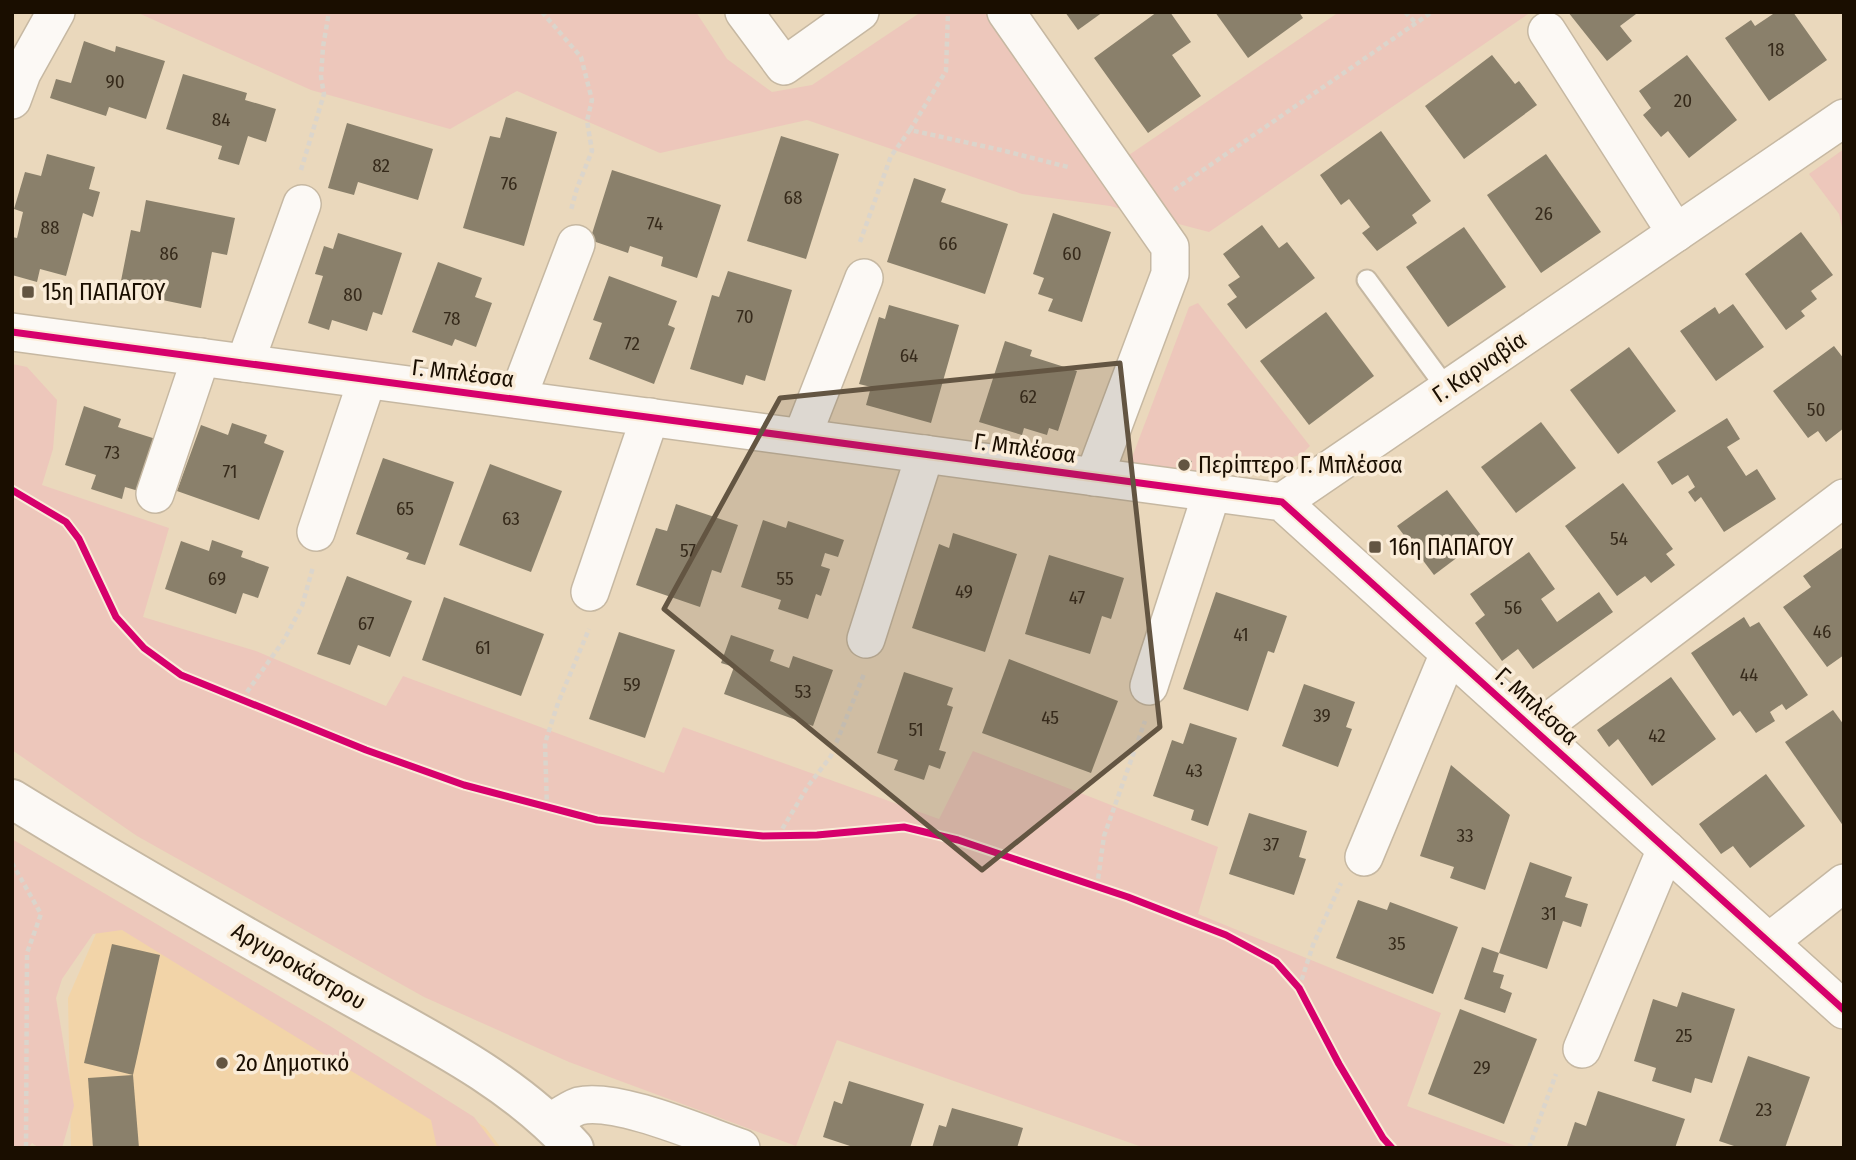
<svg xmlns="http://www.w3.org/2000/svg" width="1856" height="1160" viewBox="0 0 1856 1160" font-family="'Fira Sans Condensed',sans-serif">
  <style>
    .built { fill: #f2d4a8 }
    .green { fill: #edc7bb }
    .building { fill: #8a806b }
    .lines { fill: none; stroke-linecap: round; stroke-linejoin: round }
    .service-casing { stroke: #c6b8a2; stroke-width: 23 }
    .minor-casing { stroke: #c6b8a2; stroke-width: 40 }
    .tertiary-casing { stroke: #c6b8a2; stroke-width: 42 }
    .path { stroke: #dbd5cc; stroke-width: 4.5; stroke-dasharray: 5 3.5; stroke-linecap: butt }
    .service { stroke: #fcf9f5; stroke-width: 19 }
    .minor { stroke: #fcf9f5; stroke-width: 37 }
    .tertiary { stroke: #fcf9f5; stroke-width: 38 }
    .cycleway-casing { stroke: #faecd8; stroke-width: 11 }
    .cycleway { stroke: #d6006c; stroke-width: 7 }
    .marked { fill: #635542; fill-opacity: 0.2; stroke: #635542; stroke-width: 5; stroke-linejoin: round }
    .poi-dot { fill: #635542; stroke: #faecd8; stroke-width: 2.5 }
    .labels { text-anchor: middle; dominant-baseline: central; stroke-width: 7; stroke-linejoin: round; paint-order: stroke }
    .number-label { font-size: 19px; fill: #362a1b }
    .poi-label { font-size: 23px; fill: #1a0e00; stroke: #faecd8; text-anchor: start }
    .street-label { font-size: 23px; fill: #1a0e00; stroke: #faecd8 }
  </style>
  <rect width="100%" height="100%" fill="#ead8bc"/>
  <polygon class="built" points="108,906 485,1127 501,1148 71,1148 68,998"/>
  <g class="green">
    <polygon points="136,12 696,12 727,59 772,92 812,85 921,12 986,12 1104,172 1339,12 1531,12 1209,232 1110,206 1022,194 807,120 660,153 517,91 450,129 311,90"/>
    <polygon points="1844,149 1844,236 1839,214 1809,174"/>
    <polygon points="1198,303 1310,446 1301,455 1182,482 1138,467 1131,460 1189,307"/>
    <polygon points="12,364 27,367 57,400 53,449 42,485 169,528 143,617 256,651 386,706 403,676 664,773 683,727 939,819 973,751 1218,847 1198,914 1441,1013 1407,1106 1521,1148 1145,1148 837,1040 796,1146 569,1062 424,997 137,836 12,750"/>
    <polygon points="12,839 330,1026 474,1117 497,1148 437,1148 431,1120 122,930 93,934 62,979 56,998 74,1106 62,1148 39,1148 32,1143 28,1148 12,1148"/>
  </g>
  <g class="building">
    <polygon points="1065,12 1103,12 1078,30"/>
    <polygon points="1157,12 1170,12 1191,42 1172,55 1201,96 1148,133 1094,58"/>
    <polygon points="1215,12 1299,12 1303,18 1248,58"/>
    <polygon points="1568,12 1634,12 1636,14 1620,26 1632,41 1607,61"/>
    <polygon points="1776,12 1793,12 1827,60 1769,101 1725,38 1751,20 1755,26"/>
    <polygon points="84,41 115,52 116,46 165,61 146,119 109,107 106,116 50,98 56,79 71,83"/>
    <polygon points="1492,55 1515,84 1519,81 1537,105 1464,159 1425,106"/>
    <polygon points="1687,55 1737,120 1689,158 1668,131 1661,137 1643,115 1651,108 1639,91"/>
    <polygon points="183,74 247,93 245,100 276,109 266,142 248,136 239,165 218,159 222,146 166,129"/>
    <polygon points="506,117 557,132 524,246 463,228 490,136 500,138"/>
    <polygon points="347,123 433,149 418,200 358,182 354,195 328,188"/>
    <polygon points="1381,131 1431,201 1412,215 1417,223 1377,251 1362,233 1370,227 1349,199 1341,205 1320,175"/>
    <polygon points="781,136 839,154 806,259 747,241"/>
    <polygon points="47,154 95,167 89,189 100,192 93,217 83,213 66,276 40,269 37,282 12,275 12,237 17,238 23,212 14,209 25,172 41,176"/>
    <polygon points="1546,154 1601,232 1541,273 1487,195"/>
    <polygon points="612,170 721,205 697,278 661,266 663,257 630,246 628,253 590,240"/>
    <polygon points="914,178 946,189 941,202 1008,224 985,294 887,262"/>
    <polygon points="146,200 235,218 227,255 212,252 201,308 119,291 131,230 140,232"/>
    <polygon points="1053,213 1111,232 1082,322 1048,311 1053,299 1038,294 1044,278 1033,274"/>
    <polygon points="1262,225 1279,248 1287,242 1315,278 1246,329 1227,304 1237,297 1228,285 1240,277 1223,254"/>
    <polygon points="1464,227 1506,287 1448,327 1406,267"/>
    <polygon points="1801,232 1833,275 1811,291 1817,299 1801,311 1805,316 1786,330 1745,274"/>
    <polygon points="338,233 402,253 382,315 373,312 367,331 332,320 329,330 308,323 323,276 315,274 324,246 333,249"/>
    <polygon points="438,262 482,278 475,297 492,303 476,347 455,339 452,346 412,332"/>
    <polygon points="728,271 792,290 765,381 746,375 743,385 690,369 712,295 719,297"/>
    <polygon points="609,276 677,301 668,325 675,328 654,384 589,359 602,323 593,320"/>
    <polygon points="1733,304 1764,347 1716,381 1680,331 1715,307 1719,314"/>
    <polygon points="889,305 959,325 931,423 866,405 871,387 859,384 879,317 885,319"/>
    <polygon points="1326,312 1374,376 1309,425 1260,361"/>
    <polygon points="1005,341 1032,350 1030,356 1077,371 1058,431 1049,428 1047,435 1024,428 1022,435 979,422"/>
    <polygon points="1834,346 1844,359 1844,428 1826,442 1818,431 1808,438 1773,391"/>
    <polygon points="1629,347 1676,411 1618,454 1570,390"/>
    <polygon points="84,406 121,419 118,427 159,440 142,492 125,487 122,499 91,489 96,475 65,465"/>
    <polygon points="1727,418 1740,439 1727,447 1746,476 1757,469 1776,499 1724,532 1701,497 1695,502 1688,492 1695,487 1688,475 1672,485 1657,462"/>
    <polygon points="1541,422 1576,468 1516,513 1481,467"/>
    <polygon points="232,423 267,435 264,443 284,451 259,520 177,491 201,425 228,435"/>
    <polygon points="383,458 454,482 425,565 406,559 409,553 356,534"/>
    <polygon points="1179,458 1192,461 1190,472 1176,469"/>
    <polygon points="490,464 562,491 531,572 459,545"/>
    <polygon points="1623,483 1673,549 1666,554 1675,565 1651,583 1645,576 1617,596 1565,526"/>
    <polygon points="1447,490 1483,538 1434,575 1397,526"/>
    <polygon points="676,504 738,525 721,573 712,570 700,607 636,585 656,528 667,531"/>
    <polygon points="763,520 786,528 788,521 844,540 838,557 825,553 821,566 830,569 821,596 816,594 808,619 778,609 781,600 741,587"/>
    <polygon points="953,533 1017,554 985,652 912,628 939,544 949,548"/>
    <polygon points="212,540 243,551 241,557 269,567 258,598 243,593 236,614 165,589 181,541 209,551"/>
    <polygon points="1842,548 1844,655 1827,667 1783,607 1811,587 1803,576"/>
    <polygon points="1529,552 1555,589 1541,599 1557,622 1599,592 1613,612 1533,669 1518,649 1502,661 1475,623 1485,615 1470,594"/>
    <polygon points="1049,555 1124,578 1111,619 1102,616 1090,654 1025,634"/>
    <polygon points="347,576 412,601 390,657 358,645 350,665 317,654"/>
    <polygon points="1216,592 1287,616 1274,653 1268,651 1248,711 1183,689"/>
    <polygon points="444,597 544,634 521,696 422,660"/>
    <polygon points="1744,617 1750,627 1759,622 1808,695 1786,710 1782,704 1770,712 1775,721 1756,733 1740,711 1733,716 1691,653"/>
    <polygon points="619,632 675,650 645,738 589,719"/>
    <polygon points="731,635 774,650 770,661 789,668 793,656 833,670 813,726 724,694 734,667 721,663"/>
    <polygon points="1009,659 1118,701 1091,773 982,733"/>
    <polygon points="904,672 953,688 947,705 953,707 939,750 946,752 940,769 929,765 924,780 894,770 898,760 877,753"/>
    <polygon points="1671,677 1716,739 1652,786 1618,739 1609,747 1597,730"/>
    <polygon points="1304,684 1355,702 1346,727 1352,729 1338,767 1282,746"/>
    <polygon points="1833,710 1844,725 1844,827 1785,742"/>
    <polygon points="1190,723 1237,738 1208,826 1191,820 1194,810 1153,796 1172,740 1183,744"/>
    <polygon points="1451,765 1510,815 1485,890 1450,878 1454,867 1420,856"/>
    <polygon points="1766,774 1805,826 1750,868 1733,846 1721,854 1699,824"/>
    <polygon points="1249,813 1307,831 1299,857 1306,859 1294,895 1229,874"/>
    <polygon points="1530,862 1572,877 1565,897 1588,904 1581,927 1563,921 1547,969 1499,953"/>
    <polygon points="1358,900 1387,910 1390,902 1458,927 1433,994 1336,958"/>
    <polygon points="112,944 160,955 133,1075 84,1063"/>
    <polygon points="1482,947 1499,953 1493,972 1504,975 1500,988 1512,993 1505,1013 1464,999"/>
    <polygon points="1682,992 1735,1009 1712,1083 1695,1078 1691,1093 1652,1081 1656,1068 1634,1061 1653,999 1677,1007"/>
    <polygon points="1460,1009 1537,1039 1504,1124 1428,1094"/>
    <polygon points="1748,1056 1810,1077 1785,1148 1740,1148 1719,1141"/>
    <polygon points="133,1075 139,1148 93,1148 88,1078"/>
    <polygon points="849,1081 924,1104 910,1148 856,1148 823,1137 834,1101 842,1104"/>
    <polygon points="1598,1091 1685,1119 1675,1148 1567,1146 1575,1122 1586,1126"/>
    <polygon points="952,1108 1023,1128 1017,1148 932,1148 939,1125 946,1127"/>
  </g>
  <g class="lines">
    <g class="service-casing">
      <polyline id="service" points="1367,280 1447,389"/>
    </g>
    <g class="minor-casing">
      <g id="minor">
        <polyline points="744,12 784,66 860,12"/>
        <polyline points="1006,12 1170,247 1170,274 1094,477"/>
        <polyline points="1547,31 1676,233"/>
        <polyline points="12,100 22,73 56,12"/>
        <polyline points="12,332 1282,502 1844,1010"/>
        <polyline points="245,363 302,204"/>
        <polyline points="517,399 576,244"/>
        <polyline points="802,437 864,278"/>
        <polyline points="155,494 201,357"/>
        <polyline points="1282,502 1844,118"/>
        <polyline points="316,532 367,380"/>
        <polyline points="590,592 650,417"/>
        <polyline points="866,639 925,454"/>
        <polyline points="1149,686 1212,492"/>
        <polyline points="1536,731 1844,498"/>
        <polyline points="1364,857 1449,653"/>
        <polyline points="1769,942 1844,883"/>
        <polyline points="1582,1049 1666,849"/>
        <path d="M551,1122C559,1117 570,1109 579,1106C617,1097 703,1135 741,1148"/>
      </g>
    </g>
    <g class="tertiary-casing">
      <path id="tertiary" d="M12,799C119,865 228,927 338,989C420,1035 510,1077 574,1148"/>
    </g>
    <g class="path">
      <polyline points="542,12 581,57 592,100 587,121 592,151 577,188 571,210"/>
      <polyline points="1405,12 1416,23"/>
      <polyline points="910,130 946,71 948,12"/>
      <polyline points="301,170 324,94 321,77 323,47 329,12"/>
      <polyline points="1174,190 1432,12"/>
      <polyline points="860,242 891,156 910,130 1001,150 1068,167"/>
      <polyline points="12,490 66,522 79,539 116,617 144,648 181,675 366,750 464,785 597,820 763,836 817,835 904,827 958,840 1128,897 1226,935 1276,962 1299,988 1339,1064 1383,1138 1392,1148"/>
      <polyline points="242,699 284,640 302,606 313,567"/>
      <polyline points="547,808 545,743 558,703 589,629"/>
      <polyline points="778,836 808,786 831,756 864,674"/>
      <polyline points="12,863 41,914 27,953 26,1148"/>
      <polyline points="1097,887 1104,836 1145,721"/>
      <polyline points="1299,988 1313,945 1341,883"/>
      <polyline points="1529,1148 1556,1074"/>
    </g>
    <use href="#service" class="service"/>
    <use href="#minor" class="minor"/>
    <use href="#tertiary" class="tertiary"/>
    <g class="cycleway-casing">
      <g id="cycleway">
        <polyline points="12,332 1282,502 1844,1010"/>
        <polyline points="12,490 66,522 79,539 116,617 144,648 181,675 366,750 464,785 597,820 763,836 817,835 904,827 958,840 1128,897 1226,935 1276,962 1299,988 1339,1064 1383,1138 1392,1148"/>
      </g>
    </g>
    <use href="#cycleway" class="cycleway"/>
  </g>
  <path class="marked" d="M1120,363L1160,727L982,870L664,609L780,398Z"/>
  <g class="poi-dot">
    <rect x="21" y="285" width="14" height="14" rx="3.5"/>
    <circle cx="1184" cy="465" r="7"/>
    <rect x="1368" y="540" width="14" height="14" rx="3.5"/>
    <circle cx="222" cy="1063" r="7"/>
  </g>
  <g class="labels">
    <g class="number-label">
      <text x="1776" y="49">18</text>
      <text x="115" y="81">90</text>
      <text x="1683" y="100">20</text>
      <text x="221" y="119">84</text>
      <text x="381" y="165">82</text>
      <text x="509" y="183">76</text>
      <text x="793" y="197">68</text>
      <text x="1544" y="213">26</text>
      <text x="655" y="223">74</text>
      <text x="50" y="227">88</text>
      <text x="948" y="243">66</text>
      <text x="169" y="253">86</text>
      <text x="1072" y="253">60</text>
      <text x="353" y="294">80</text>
      <text x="745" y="316">70</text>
      <text x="452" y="318">78</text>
      <text x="632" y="343">72</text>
      <text x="909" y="355">64</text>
      <text x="1028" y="396">62</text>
      <text x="1816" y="409">50</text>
      <text x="112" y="452">73</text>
      <text x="230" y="471">71</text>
      <text x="405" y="508">65</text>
      <text x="511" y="518">63</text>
      <text x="1619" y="538">54</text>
      <text x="688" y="550">57</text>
      <text x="217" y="578">69</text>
      <text x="785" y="578">55</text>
      <text x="964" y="591">49</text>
      <text x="1077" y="597">47</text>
      <text x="1513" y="607">56</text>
      <text x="366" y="623">67</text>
      <text x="1822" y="631">46</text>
      <text x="1241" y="634">41</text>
      <text x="483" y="647">61</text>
      <text x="1749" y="674">44</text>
      <text x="632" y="684">59</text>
      <text x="803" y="691">53</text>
      <text x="1322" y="715">39</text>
      <text x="1050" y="717">45</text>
      <text x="916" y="729">51</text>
      <text x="1657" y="735">42</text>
      <text x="1194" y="770">43</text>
      <text x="1465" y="835">33</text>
      <text x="1271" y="844">37</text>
      <text x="1549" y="913">31</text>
      <text x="1397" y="943">35</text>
      <text x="1684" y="1035">25</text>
      <text x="1482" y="1067">29</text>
      <text x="1764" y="1109">23</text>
    </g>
    <g class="poi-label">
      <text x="42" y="292">15η ΠΑΠΑΓΟΥ</text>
      <text x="1198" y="465">Περίπτερο Γ. Μπλέσσα</text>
      <text x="1389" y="547">16η ΠΑΠΑΓΟΥ</text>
      <text x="236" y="1063">2ο Δημοτικό</text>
    </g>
    <g class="street-label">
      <text transform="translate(1479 367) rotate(-34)">Γ. Καρναβία</text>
      <text transform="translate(463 373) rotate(7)">Γ. Μπλέσσα</text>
      <text transform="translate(1025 448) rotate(8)">Γ. Μπλέσσα</text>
      <text transform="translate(1537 706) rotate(42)">Γ. Μπλέσσα</text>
      <text transform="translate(299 966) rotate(30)">Αργυροκάστρου</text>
    </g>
  </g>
  <rect width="1856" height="1160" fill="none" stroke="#1a0e00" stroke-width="28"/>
</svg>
